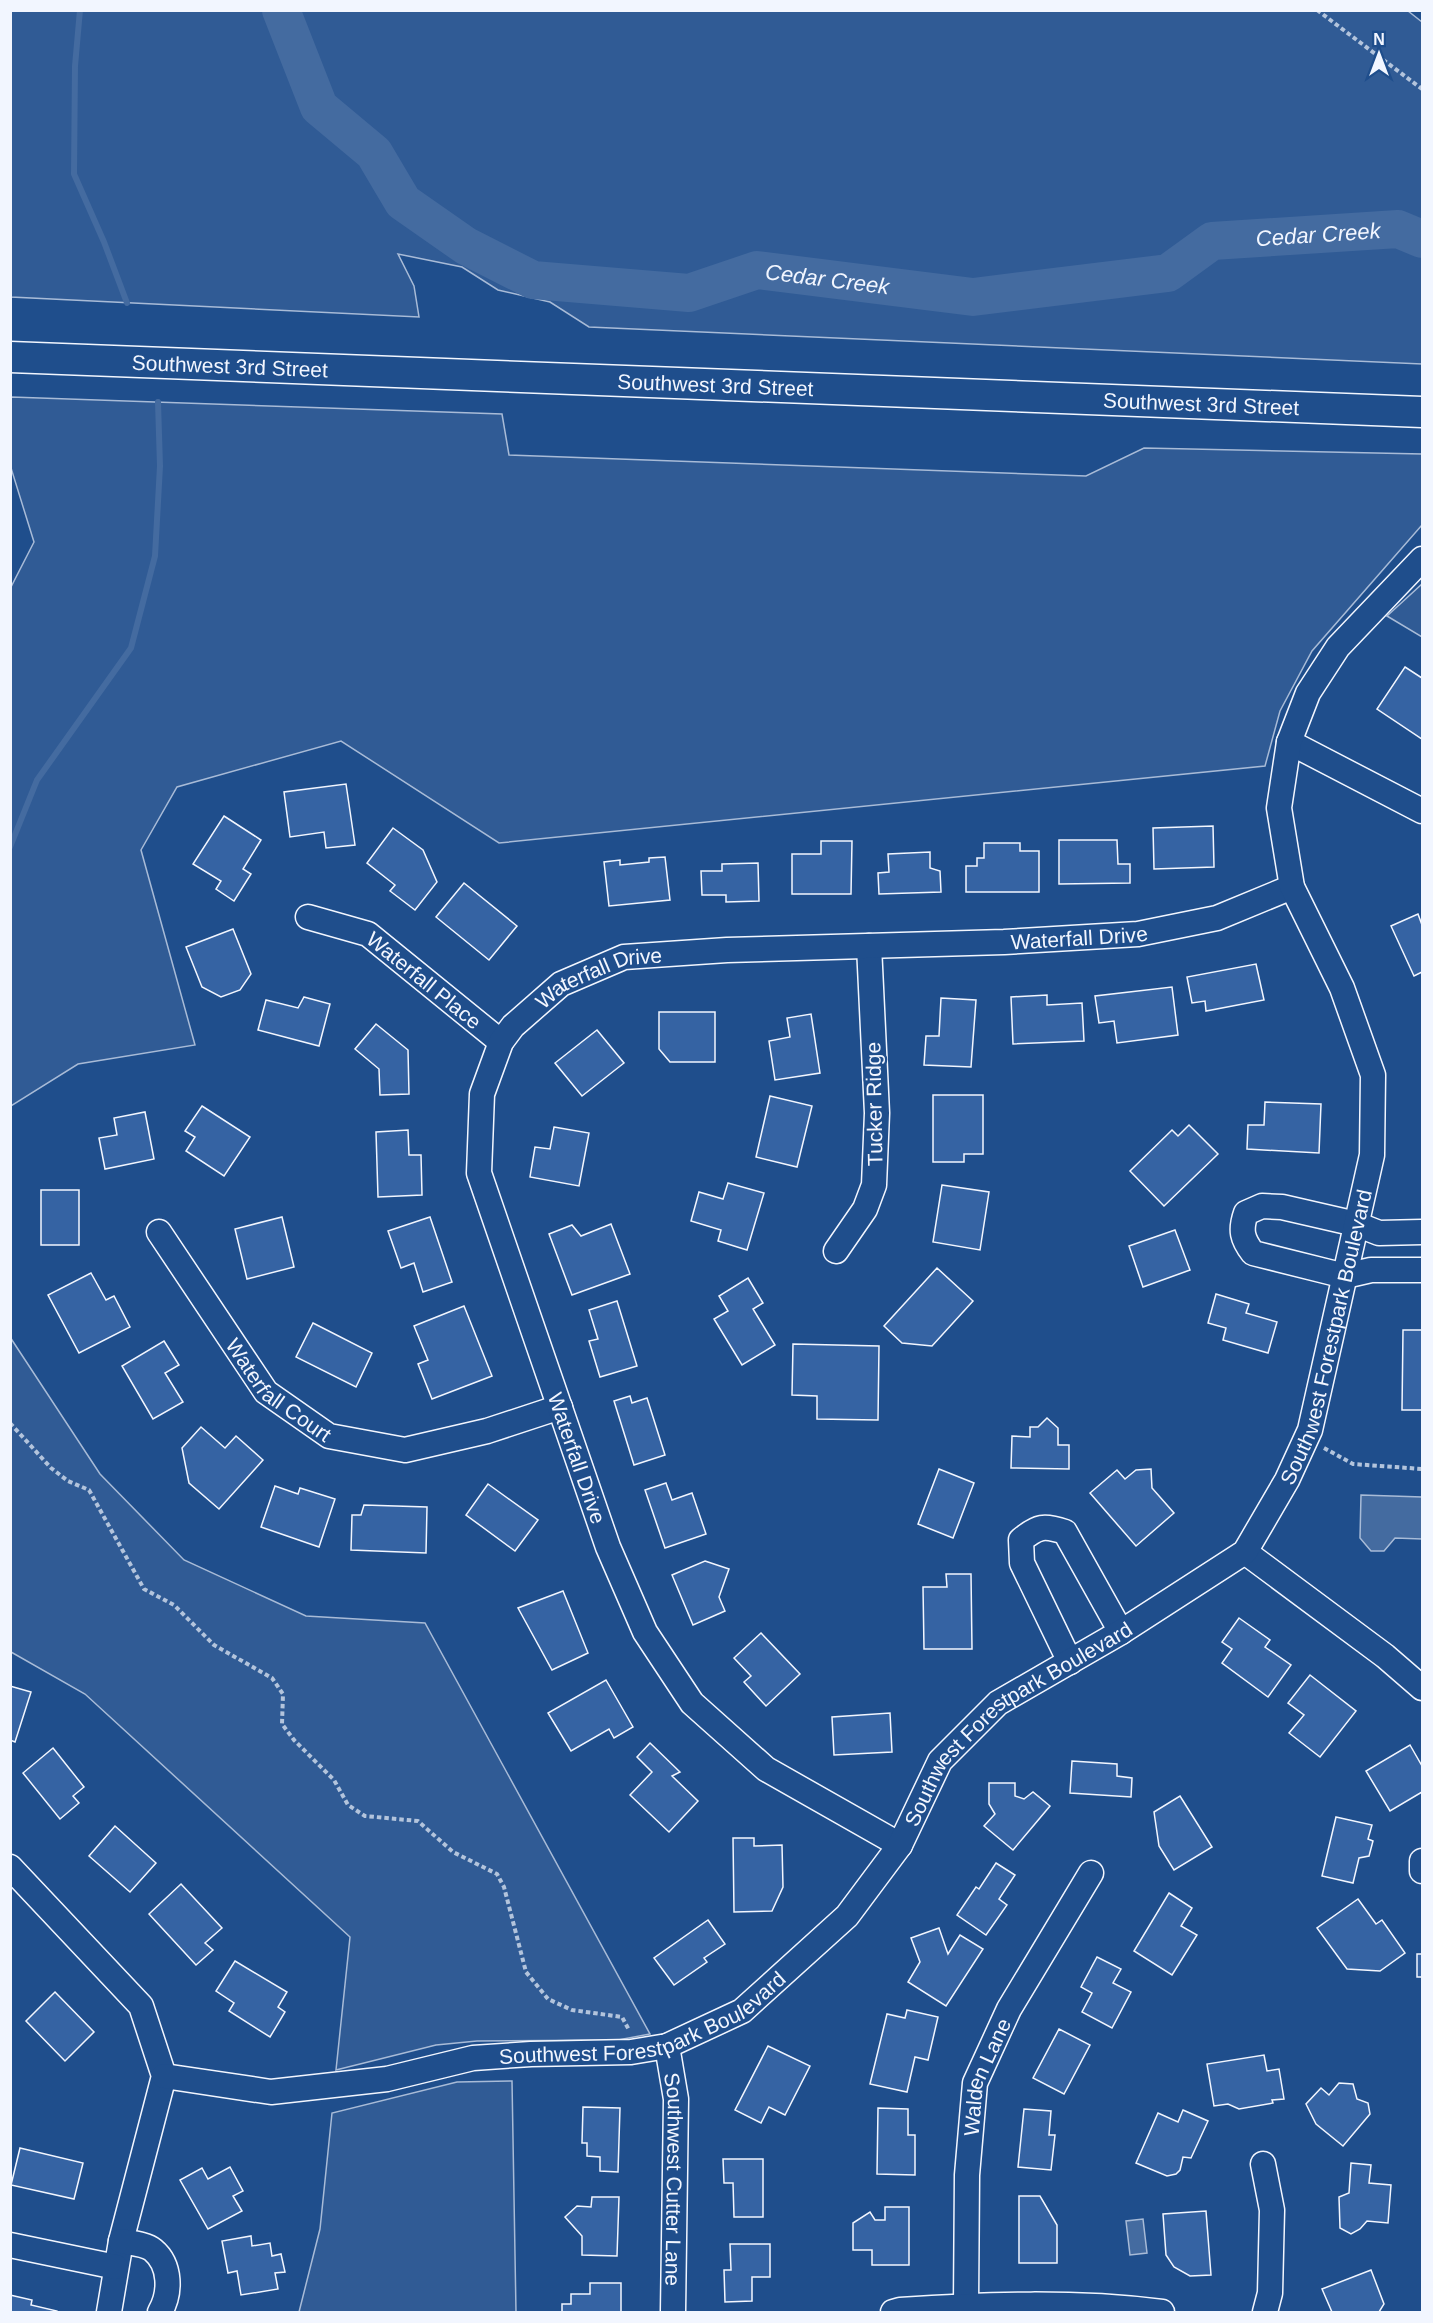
<svg xmlns="http://www.w3.org/2000/svg" width="1433" height="2323" viewBox="0 0 1433 2323" font-family="Arial,sans-serif">
  <style>
    .built { fill: #305b95; stroke: #a8bbd7; stroke-width: 1.5 }
    .water { fill: #446ba0; stroke: #a8bbd7; stroke-width: 1.5 }
    .lines { fill: none; stroke-linecap: round; stroke-linejoin: round }
    .stream { stroke: #446ba0; stroke-width: 6 }
    .river { stroke: #446ba0; stroke-width: 38 }
    .building { fill: #3563a3; stroke: #f2f6ff; stroke-width: 1.5 }
    .minor-casing { stroke: #f2f6ff; stroke-width: 27 }
    .major-casing { stroke: #f2f6ff; stroke-width: 33 }
    .path { stroke: #b3c4dc; stroke-width: 4; stroke-dasharray: 4.5 3; stroke-linecap: butt }
    .minor { stroke: #1f4e8c; stroke-width: 24 }
    .major { stroke: #1f4e8c; stroke-width: 30 }
    .labels { text-anchor: middle; dominant-baseline: central; stroke-width: 4.5; stroke-linejoin: round; paint-order: stroke }
    .street-label { font-size: 21px; fill: #f2f6ff; stroke: #1f4e8c }
    .water-label { font-size: 22px; font-style: italic; fill: #f2f6ff; stroke: #1f4e8c }
  </style>
  <rect width="100%" height="100%" fill="#1f4e8c"/>
  <g class="built">
    <polygon points="10,11 1408,11 1422,22 1422,364 589,327 550,302 498,290 462,267 398,254 414,286 419,317 11,297"/>
    <polygon points="11,397 502,414 509,455 1086,476 1144,448 1422,454 1422,525 1312,651 1280,711 1265,766 499,843 341,741 177,787 141,850 195,1045 78,1064 11,1106 10,589 34,542 11,468"/>
    <polygon points="1422,584 1422,637 1387,616"/>
    <polygon points="10,1337 100,1474 184,1560 306,1616 425,1623 650,2034 618,2040 477,2041 436,2045 336,2070 350,1937 85,1694 11,1652"/>
    <polygon points="512,2081 516,2312 299,2312 320,2229 332,2113 457,2082"/>
  </g>
  <g class="water">
    <polygon points="1361,1495 1422,1497 1422,1539 1395,1538 1384,1551 1371,1551 1360,1538"/>
    <polygon points="1143,2219 1147,2253 1130,2255 1126,2221"/>
  </g>
  <g class="lines">
    <g class="stream">
      <polyline points="80,10 75,66 74,174 104,242 127,303"/>
      <polyline points="10,847 37,780 131,648 155,556 160,466 158,402"/>
    </g>
    <path class="river" id="s1" d="M281,10L319,107L374,153L403,202L466,246L533,280L689,293L757,270L973,297L1168,273L1212,241L1398,229L1422,239"/>
  </g>
  <g class="building">
    <polygon points="1405,667 1422,678 1422,739 1377,709"/>
    <polygon points="346,784 355,845 326,848 324,832 290,837 284,792"/>
    <polygon points="224,816 261,840 243,869 251,874 234,901 216,889 221,881 193,864"/>
    <polygon points="1213,826 1214,867 1154,869 1153,828"/>
    <polygon points="393,828 423,850 437,882 415,910 390,891 395,885 367,863"/>
    <polygon points="1059,840 1117,840 1118,864 1130,864 1130,883 1059,884"/>
    <polygon points="821,841 852,841 851,894 792,894 792,854 821,854"/>
    <polygon points="984,843 1020,843 1020,851 1039,851 1039,892 966,892 966,866 977,866 977,858 984,858"/>
    <polygon points="930,852 930,868 940,871 941,892 879,894 878,873 889,872 888,854"/>
    <polygon points="665,857 670,900 609,906 604,862 620,860 620,865 649,862 649,858"/>
    <polygon points="758,863 759,901 726,902 726,895 702,895 701,871 722,871 722,864"/>
    <polygon points="464,883 517,926 489,960 436,917"/>
    <polygon points="1418,914 1422,925 1422,972 1414,976 1391,926"/>
    <polygon points="233,929 251,974 240,990 221,997 202,987 186,947"/>
    <polygon points="1256,964 1264,1000 1206,1011 1205,1001 1192,1003 1187,977"/>
    <polygon points="1172,987 1178,1035 1117,1043 1114,1021 1099,1023 1095,996"/>
    <polygon points="1047,995 1047,1005 1082,1003 1084,1041 1013,1044 1011,997"/>
    <polygon points="304,997 330,1004 319,1046 258,1030 266,1000 298,1008"/>
    <polygon points="941,998 976,1000 971,1067 924,1065 926,1036 939,1036"/>
    <polygon points="659,1012 715,1012 715,1062 670,1062 659,1049"/>
    <polygon points="811,1014 820,1073 775,1080 769,1041 790,1037 787,1018"/>
    <polygon points="376,1024 408,1050 409,1094 380,1095 379,1069 355,1049"/>
    <polygon points="597,1030 624,1063 582,1096 555,1063"/>
    <polygon points="933,1095 983,1095 983,1154 964,1154 964,1162 933,1162"/>
    <polygon points="770,1096 812,1106 797,1167 756,1157"/>
    <polygon points="1265,1102 1321,1104 1319,1153 1247,1149 1248,1125 1264,1125"/>
    <polygon points="202,1106 250,1137 224,1176 186,1151 195,1137 185,1131"/>
    <polygon points="145,1112 154,1159 105,1169 99,1138 117,1135 114,1118"/>
    <polygon points="1189,1125 1218,1154 1164,1206 1130,1171 1172,1130 1178,1136"/>
    <polygon points="554,1127 589,1133 579,1186 530,1177 535,1147 550,1149"/>
    <polygon points="408,1130 409,1155 421,1155 422,1195 378,1197 376,1132"/>
    <polygon points="728,1183 764,1193 747,1250 718,1241 721,1230 691,1221 699,1192 723,1199"/>
    <polygon points="942,1185 989,1192 980,1250 933,1242"/>
    <rect x="41" y="1190" width="38" height="55"/>
    <polygon points="282,1217 294,1267 247,1279 235,1229"/>
    <polygon points="430,1217 452,1282 423,1292 414,1263 401,1268 388,1231"/>
    <polygon points="611,1224 630,1274 572,1295 549,1234 572,1225 581,1236"/>
    <polygon points="1175,1230 1190,1270 1143,1287 1129,1246"/>
    <polygon points="937,1268 973,1301 932,1346 902,1343 884,1326"/>
    <polygon points="91,1273 106,1300 114,1296 130,1327 79,1353 48,1295"/>
    <polygon points="748,1278 763,1303 753,1309 775,1345 742,1365 714,1319 728,1311 719,1296"/>
    <polygon points="1216,1294 1249,1304 1246,1313 1277,1322 1268,1353 1223,1340 1226,1328 1208,1323"/>
    <polygon points="617,1301 637,1366 600,1377 589,1341 598,1339 589,1310"/>
    <polygon points="464,1306 492,1376 432,1399 418,1364 428,1360 414,1326"/>
    <polygon points="313,1323 372,1353 356,1387 296,1357"/>
    <polygon points="1403,1330 1422,1330 1422,1410 1402,1410"/>
    <polygon points="164,1341 179,1365 165,1373 183,1402 153,1419 122,1366"/>
    <polygon points="793,1344 879,1346 878,1420 817,1419 817,1396 792,1395"/>
    <polygon points="630,1396 632,1403 647,1398 665,1455 634,1465 614,1401"/>
    <polygon points="1047,1418 1058,1428 1058,1445 1069,1445 1069,1469 1011,1468 1012,1436 1030,1437 1030,1427 1038,1427"/>
    <polygon points="201,1427 225,1448 236,1436 263,1460 219,1509 189,1483 182,1448"/>
    <polygon points="939,1469 974,1483 953,1538 918,1524"/>
    <polygon points="1151,1469 1152,1488 1174,1513 1136,1546 1090,1493 1117,1470 1125,1479 1136,1470"/>
    <polygon points="666,1483 672,1500 692,1493 706,1534 665,1548 645,1490"/>
    <polygon points="488,1484 538,1520 515,1551 466,1515"/>
    <polygon points="275,1486 298,1494 300,1488 335,1499 319,1547 261,1527"/>
    <polygon points="364,1505 427,1507 426,1553 351,1550 352,1515 361,1515"/>
    <polygon points="705,1561 729,1569 719,1597 725,1611 693,1625 672,1575"/>
    <polygon points="946,1574 971,1574 972,1649 924,1649 923,1587 947,1587"/>
    <polygon points="563,1591 588,1653 552,1670 518,1608"/>
    <polygon points="1239,1618 1270,1640 1265,1647 1291,1665 1268,1697 1222,1663 1232,1649 1222,1642"/>
    <polygon points="761,1633 800,1674 766,1706 744,1682 751,1676 734,1658"/>
    <polygon points="1310,1675 1356,1711 1320,1757 1289,1733 1304,1715 1288,1703"/>
    <polygon points="606,1680 633,1727 614,1738 609,1729 571,1751 548,1713"/>
    <polygon points="10,1686 31,1692 15,1742 10,1740"/>
    <polygon points="890,1713 892,1752 834,1755 832,1717"/>
    <polygon points="650,1743 680,1772 672,1776 698,1801 669,1832 630,1795 652,1772 637,1757"/>
    <polygon points="1410,1745 1422,1766 1422,1792 1390,1811 1366,1771"/>
    <polygon points="53,1748 84,1787 73,1796 79,1803 60,1819 23,1773"/>
    <polygon points="1072,1761 1117,1764 1117,1776 1132,1778 1131,1797 1070,1793"/>
    <polygon points="989,1783 1015,1783 1015,1796 1024,1799 1033,1792 1050,1806 1013,1850 984,1826 995,1814 989,1804"/>
    <polygon points="1180,1796 1212,1847 1174,1870 1159,1846 1154,1812"/>
    <polygon points="1336,1817 1372,1825 1368,1839 1373,1841 1369,1856 1359,1858 1353,1883 1322,1876"/>
    <polygon points="115,1826 156,1863 130,1892 89,1856"/>
    <polygon points="733,1838 754,1838 754,1846 782,1845 783,1887 772,1911 734,1912"/>
    <polygon points="996,1863 1015,1875 999,1899 1007,1905 986,1935 957,1915 976,1887 979,1889"/>
    <polygon points="181,1884 222,1928 205,1943 213,1950 196,1965 149,1914"/>
    <polygon points="1169,1893 1192,1908 1181,1926 1197,1935 1172,1975 1134,1951"/>
    <polygon points="1358,1899 1376,1924 1382,1920 1405,1953 1380,1971 1347,1969 1317,1928"/>
    <polygon points="708,1920 725,1944 704,1958 707,1962 674,1985 654,1958"/>
    <polygon points="939,1928 948,1954 960,1935 983,1949 946,2006 908,1982 920,1962 911,1938"/>
    <rect x="1417" y="1954" width="5" height="23"/>
    <polygon points="1097,1957 1121,1969 1113,1983 1131,1992 1112,2028 1082,2012 1092,1993 1081,1987"/>
    <polygon points="235,1961 287,1992 278,2007 285,2012 270,2037 229,2011 234,2003 216,1991"/>
    <polygon points="55,1992 94,2032 65,2061 26,2021"/>
    <polygon points="907,2010 938,2017 928,2060 915,2057 907,2092 870,2084 887,2014 905,2018"/>
    <polygon points="1059,2029 1090,2045 1064,2094 1033,2078"/>
    <polygon points="768,2046 810,2066 785,2115 769,2107 761,2123 735,2110"/>
    <polygon points="1264,2055 1267,2071 1279,2069 1284,2099 1272,2100 1273,2103 1239,2109 1228,2104 1214,2106 1207,2064"/>
    <polygon points="1339,2083 1353,2084 1357,2099 1368,2103 1370,2114 1343,2146 1316,2124 1306,2104 1321,2088 1329,2095"/>
    <polygon points="583,2107 620,2108 618,2172 600,2171 600,2157 587,2156 587,2143 582,2143"/>
    <polygon points="878,2108 908,2109 908,2135 915,2135 915,2175 877,2174"/>
    <polygon points="1024,2109 1051,2111 1049,2135 1055,2135 1051,2170 1018,2167"/>
    <polygon points="1183,2110 1208,2121 1191,2158 1183,2157 1180,2170 1176,2174 1167,2176 1136,2163 1158,2113 1178,2122"/>
    <polygon points="20,2148 83,2163 74,2199 11,2185"/>
    <polygon points="723,2159 763,2159 763,2217 734,2217 733,2183 724,2183"/>
    <polygon points="1351,2163 1371,2165 1369,2183 1391,2185 1388,2223 1367,2221 1360,2229 1351,2234 1340,2228 1339,2197 1349,2193"/>
    <polygon points="230,2167 243,2191 233,2196 242,2211 208,2229 180,2180 202,2168 208,2179"/>
    <polygon points="1019,2196 1040,2196 1057,2225 1057,2263 1019,2263"/>
    <polygon points="592,2197 619,2197 617,2256 582,2255 582,2236 565,2217 577,2206 591,2207"/>
    <polygon points="885,2207 909,2207 909,2265 872,2265 872,2250 853,2250 853,2223 870,2212 875,2220 885,2220"/>
    <polygon points="1206,2211 1211,2275 1190,2276 1174,2267 1166,2255 1163,2214"/>
    <polygon points="251,2236 252,2246 270,2243 272,2256 281,2254 285,2272 275,2273 278,2289 241,2295 237,2271 228,2273 222,2241"/>
    <polygon points="730,2244 770,2244 770,2277 752,2277 752,2301 725,2302 724,2270 731,2270"/>
    <polygon points="1371,2270 1384,2304 1379,2312 1332,2312 1322,2289"/>
    <polygon points="590,2283 621,2283 621,2312 562,2312 562,2304 571,2304 571,2294 590,2294"/>
    <polygon points="10,2295 32,2300 31,2305 57,2311 57,2312 10,2312"/>
  </g>
  <g class="lines">
    <g class="minor-casing">
      <g id="minor">
        <polyline points="1289,742 1422,811"/>
        <path id="s2" d="M308,917L368,934L501,1042"/>
        <path id="s3" d="M159,1232L266,1392L329,1436L405,1450L487,1431L560,1407"/>
        <path d="M1422,1232L1379,1233L1356,1224L1282,1207L1262,1206L1246,1213C1240,1230 1242,1239 1253,1253L1345,1276L1371,1270H1422"/>
        <polyline points="836,1251 865,1209 874,1185 877,1113 869,946"/>
        <polyline points="1245,1552 1385,1656 1422,1688"/>
        <path d="M1070,1662L1022,1563L1021,1540C1038,1526 1044,1525 1065,1532L1121,1632"/>
        <path id="s4" d="M900,1845L766,1769L692,1703L645,1632L608,1547L479,1173L482,1094L501,1042L513,1026L561,984L624,957L727,950L1004,942L1138,934L1217,918L1292,887"/>
        <polyline points="1422,1861 1422,1871"/>
        <polyline points="10,1867 141,2006 164,2076 121,2241 109,2312"/>
        <path id="s5" d="M667,2046L676,2099L673,2312"/>
        <path id="s6" d="M164,2076L271,2092L387,2079L473,2058L531,2054L631,2052L667,2046L742,2011L847,1916L900,1845L940,1761L998,1703L1121,1632L1245,1552L1287,1480L1310,1430L1372,1155L1373,1075L1342,988L1292,887L1279,808L1289,742L1308,693L1338,647L1422,559"/>
        <polyline points="1263,2164 1272,2210 1270,2293 1265,2312"/>
        <path d="M121,2241C130,2243 146,2244 153,2250C171,2265 171,2293 160,2312"/>
        <polyline points="10,2245 116,2267"/>
        <path id="s7" d="M966,2305L967,2175L975,2083L1009,2009L1091,1873"/>
        <path d="M893,2312L900,2310C986,2304 1076,2301 1162,2312"/>
      </g>
    </g>
    <g class="major-casing">
      <g id="major">
        <path id="s8" d="M10,357L1422,412"/>
      </g>
    </g>
    <g class="path">
      <polyline points="1317,10 1422,89"/>
      <polyline points="10,1423 51,1468 68,1481 89,1490 144,1589 174,1605 214,1645 272,1678 283,1694 282,1724 294,1740 334,1780 348,1805 365,1816 418,1821 453,1852 497,1874 504,1887 526,1972 548,1999 572,2010 622,2017 629,2030"/>
      <polyline points="1324,1448 1353,1464 1422,1469"/>
    </g>
    <use href="#minor" class="minor"/>
    <use href="#major" class="major"/>
  </g>
  <g class="labels">
    <g class="street-label">
      <text stroke="none"><textPath href="#s8" startOffset="220">Southwest 3rd Street</textPath></text>
      <text stroke="none"><textPath href="#s8" startOffset="706">Southwest 3rd Street</textPath></text>
      <text stroke="none"><textPath href="#s8" startOffset="1192">Southwest 3rd Street</textPath></text>
      <text stroke="none"><textPath href="#s4" startOffset="1569">Waterfall Drive</textPath></text>
      <text stroke="none"><textPath href="#s2" startOffset="135">Waterfall Place</textPath></text>
      <text stroke="none"><textPath href="#s4" startOffset="1083">Waterfall Drive</textPath></text>
      <text transform="translate(874 1104) rotate(-91)">Tucker Ridge</text>
      <text stroke="none"><textPath href="#s6" startOffset="1518">Southwest Forestpark Boulevard</textPath></text>
      <text stroke="none"><textPath href="#s3" startOffset="200">Waterfall Court</textPath></text>
      <text transform="translate(577 1458) rotate(71)">Waterfall Drive</text>
      <text stroke="none"><textPath href="#s6" startOffset="996">Southwest Forestpark Boulevard</textPath></text>
      <text stroke="none"><textPath href="#s6" startOffset="492">Southwest Forestpark Boulevard</textPath></text>
      <text stroke="none"><textPath href="#s7" startOffset="231">Walden Lane</textPath></text>
      <text stroke="none"><textPath href="#s5" startOffset="134">Southwest Cutter Lane</textPath></text>
    </g>
    <g class="water-label">
      <text stroke="none"><textPath href="#s1" startOffset="1188">Cedar Creek</textPath></text>
      <text stroke="none"><textPath href="#s1" startOffset="684">Cedar Creek</textPath></text>
    </g>
  </g>
  <rect width="1433" height="2323" fill="none" stroke="#f2f6ff" stroke-width="24"/>
  <g transform="translate(1379 54)" stroke="#1f4e8c" stroke-width="4.5" paint-order="stroke">
  <path d="M0-4.5L10 22L0 15L-10 22Z" fill="#f2f6ff"/>
  <text y="-9" font-size="16" font-weight="bold" text-anchor="middle" fill="#f2f6ff">N</text>
  </g>
</svg>
